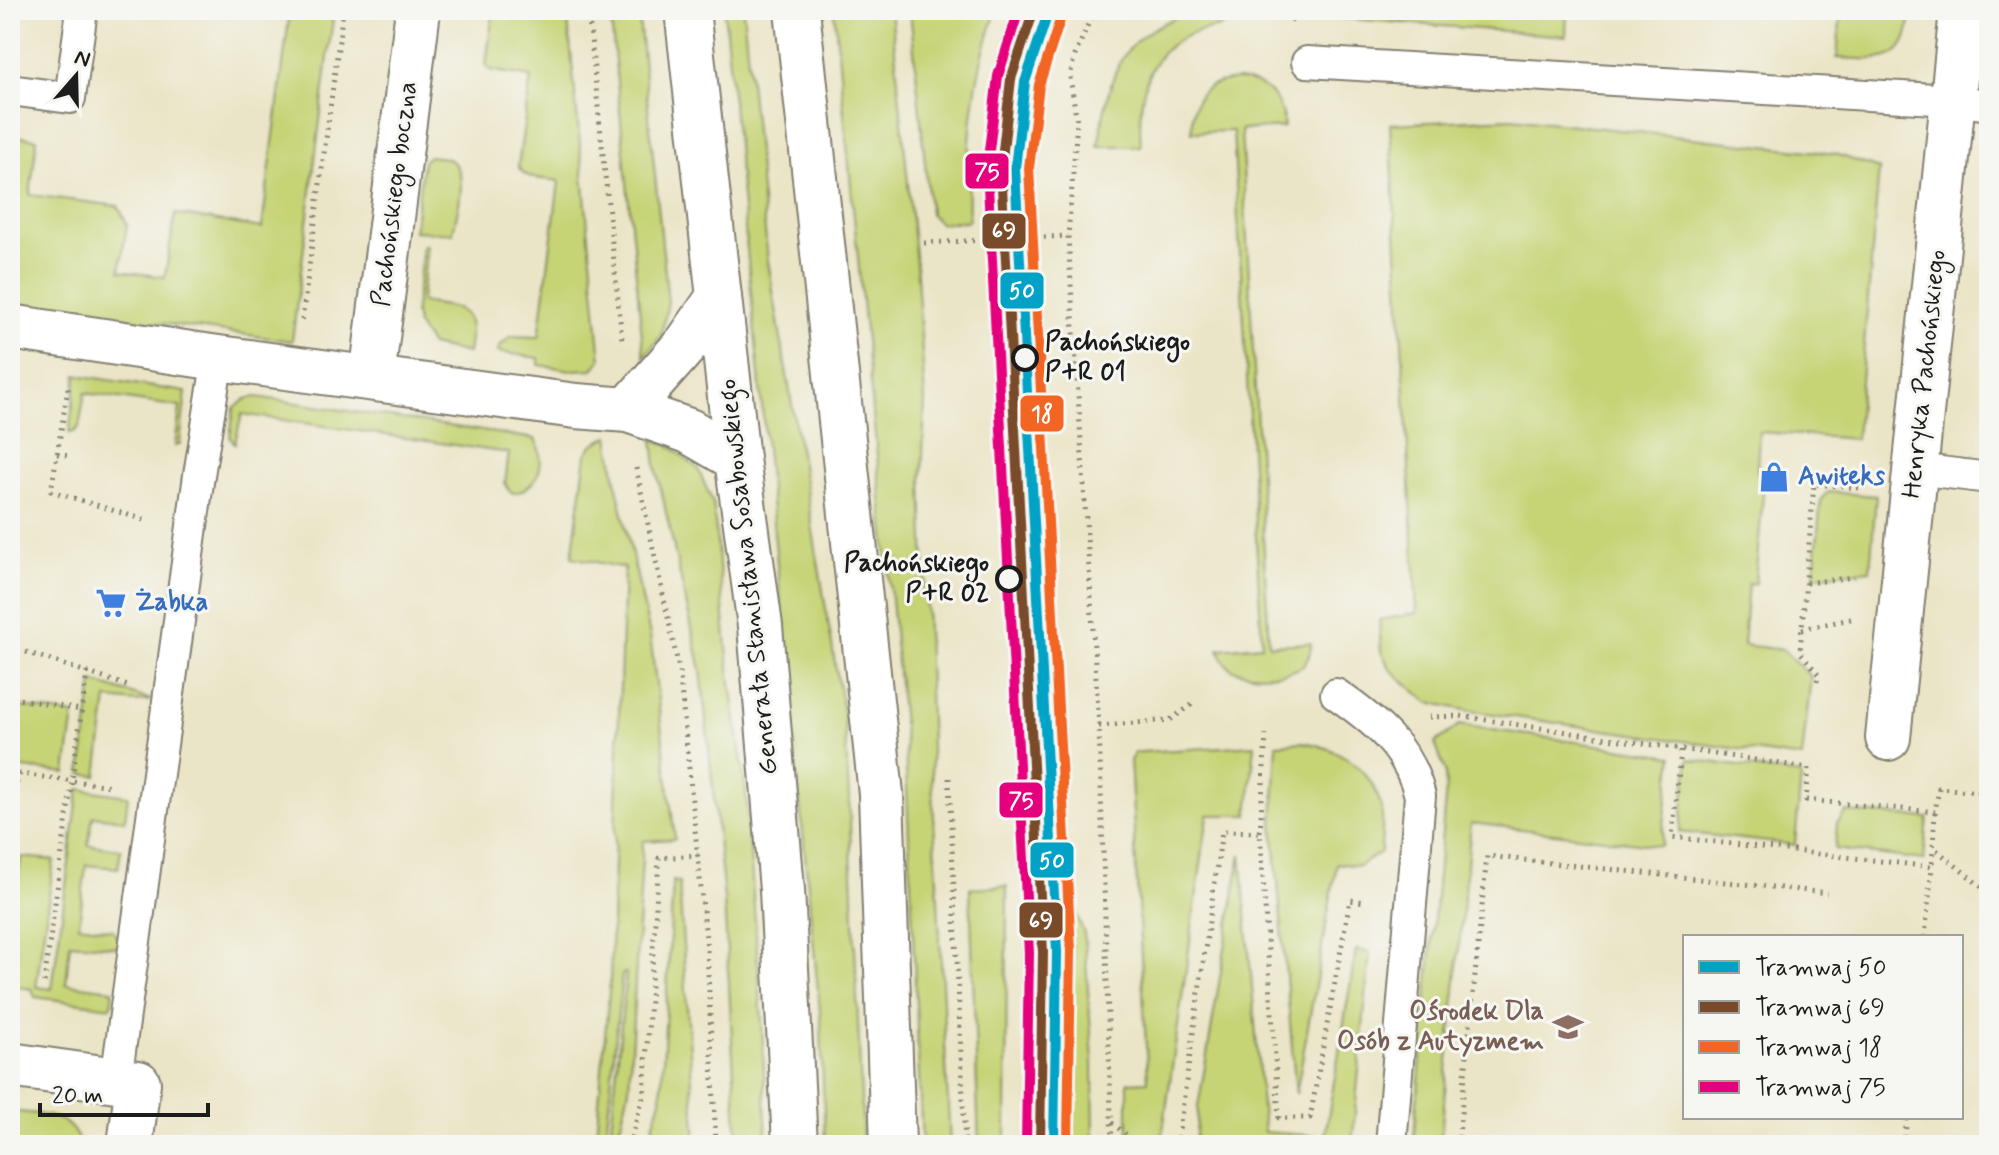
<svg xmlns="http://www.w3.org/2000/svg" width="1999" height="1155" viewBox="0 0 1999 1155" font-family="Mynerve,sans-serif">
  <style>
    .green { fill: #c6d476; stroke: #717849; stroke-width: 2 }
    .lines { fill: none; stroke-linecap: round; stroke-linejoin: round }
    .service-casing { stroke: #848072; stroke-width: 34 }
    .minor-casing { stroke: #848072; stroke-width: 48 }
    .secondary-casing { stroke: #848072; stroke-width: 48 }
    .path { stroke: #848072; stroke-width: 5; stroke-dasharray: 2 6; stroke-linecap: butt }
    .service { stroke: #fff; stroke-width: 30 }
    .minor { stroke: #fff; stroke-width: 44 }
    .secondary { stroke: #fff; stroke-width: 44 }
    .tram-1-casing { stroke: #f6f6f2; stroke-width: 16 }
    .tram-2-casing { stroke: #f6f6f2; stroke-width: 16 }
    .tram-3-casing { stroke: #f6f6f2; stroke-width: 16 }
    .tram-4-casing { stroke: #f6f6f2; stroke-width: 16 }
    .tram-1 { stroke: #01a2c5; stroke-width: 10 }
    .tram-2 { stroke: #7a4b2a; stroke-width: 10 }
    .tram-3 { stroke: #f26522; stroke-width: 10 }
    .tram-4 { stroke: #e5007d; stroke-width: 10 }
    .stop-dot { fill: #f6f6f2; stroke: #1c1c1c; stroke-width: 4 }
    .labels { text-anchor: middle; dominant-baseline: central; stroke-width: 6; stroke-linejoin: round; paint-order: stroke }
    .street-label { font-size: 26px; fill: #1c1c1c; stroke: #f6f6f2 }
    .stop-label { font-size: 26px; font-weight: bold; fill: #1c1c1c; stroke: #f6f6f2; text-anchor: start }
    .shop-label { font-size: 26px; font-weight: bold; fill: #366cbe; stroke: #f6f6f2; text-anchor: start }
    .education-label { font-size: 26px; font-weight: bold; fill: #785e54; stroke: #f6f6f2; text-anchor: end }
    .line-badge { stroke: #f6f6f2; stroke-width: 3 }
    .badge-label { font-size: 22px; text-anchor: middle; font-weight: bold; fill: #fff }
  </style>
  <rect width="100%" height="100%" fill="#f6f6f2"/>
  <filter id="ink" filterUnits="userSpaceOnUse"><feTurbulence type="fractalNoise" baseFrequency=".0125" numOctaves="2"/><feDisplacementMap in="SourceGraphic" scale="16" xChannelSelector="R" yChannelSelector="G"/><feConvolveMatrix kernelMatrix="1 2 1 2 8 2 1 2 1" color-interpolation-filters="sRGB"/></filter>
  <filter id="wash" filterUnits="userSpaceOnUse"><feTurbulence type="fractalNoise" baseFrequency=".006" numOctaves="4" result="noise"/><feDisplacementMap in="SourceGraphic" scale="32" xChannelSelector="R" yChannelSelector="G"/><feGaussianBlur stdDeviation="1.8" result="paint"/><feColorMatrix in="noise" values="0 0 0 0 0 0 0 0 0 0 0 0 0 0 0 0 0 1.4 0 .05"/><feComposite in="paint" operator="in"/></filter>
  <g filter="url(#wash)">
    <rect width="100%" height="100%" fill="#ebe5c7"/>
    <g class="green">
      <polygon points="290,10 334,10 292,341 10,303 10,135 37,139 30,195 118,206 127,224 120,271 165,277 175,214 262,228"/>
      <path d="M493,10H567L601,360L593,369L571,370L539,365V358L498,352L500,346L511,336L539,337L559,181C545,178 525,181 518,166L531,77L490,70L486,65Z"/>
      <polygon points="610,10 638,10 668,302 661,336 644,357"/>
      <polygon points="724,10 743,10 768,261 844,717 849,797 863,1145 825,1145 821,1022"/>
      <polygon points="834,10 891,10 917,275 925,400 922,480 932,778 950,1145 922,1145 905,745"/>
      <path d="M910,10H997C971,78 967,148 969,221L940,223L930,214Z"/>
      <path d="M1197,10H1229L1222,27C1152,34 1136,83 1141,146H1098C1112,69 1115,36 1197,10Z"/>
      <polygon points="1321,10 1567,10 1566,36 1341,18 1341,12 1330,10 1329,17"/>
      <path d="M1841,10H1911C1908,66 1884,60 1837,58Z"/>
      <path d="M1238,80C1266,82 1282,98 1284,127L1241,130L1269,645L1311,643C1311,651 1309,660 1302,666C1287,677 1242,678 1228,666C1223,661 1221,655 1219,649L1262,645L1233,131L1192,132C1190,98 1203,82 1238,80Z"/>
      <polygon points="1512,118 1836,154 1879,169 1856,439 1759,432 1757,471 1765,473 1755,583 1748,584 1743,645 1783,650 1811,677 1802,758 1465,710 1428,702 1391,670 1381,652 1379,620 1417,613 1390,124"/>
      <path d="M429,156C434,157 443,157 448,159C472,170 456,214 453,233L414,231L423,161Z"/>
      <path d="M423,245H427L421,302C460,309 477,304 468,353L431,345L417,325L415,312Z"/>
      <polygon points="77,375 186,392 180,444 175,446 180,407 85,393 79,427 74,432 69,433"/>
      <path d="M256,397L535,439C546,462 541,484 516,493L510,492L505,483L509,453L242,414L235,443L230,438L234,408L246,399Z"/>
      <polygon points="609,436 617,487 650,635 675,839 643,841 629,1089 621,1124 610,1139 626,973 622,974 605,1145 595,1145 610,981 624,568 572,557 586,455 592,445"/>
      <polygon points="653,439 669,445 698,469 713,503 729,668 746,793 762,1023 767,1145 738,1145 724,899 701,670 656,467"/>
      <polygon points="1828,492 1876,496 1870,570 1814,576 1821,499"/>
      <polygon points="93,682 151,700 136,702 107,699 97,776 81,774"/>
      <polygon points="10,705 74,715 66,773 14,767 10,776"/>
      <polygon points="1459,725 1673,756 1661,846 1471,823 1440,1145 1413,1145 1446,789 1445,771 1435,743"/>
      <path d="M1302,742C1338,747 1372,768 1381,807C1384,821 1381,837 1381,852L1359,866L1337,863L1296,1094L1273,824L1277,744Z"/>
      <polygon points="1255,745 1248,815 1208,815 1161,1145 1128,1145 1128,1082 1148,1081 1130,760 1135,753 1141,752"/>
      <polygon points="1689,759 1801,775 1795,845 1680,832"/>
      <polygon points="79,789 128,796 125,820 93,816 88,845 121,849 118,868 86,865 79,925 113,930 122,947 70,943 66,984 113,990 111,1007 35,997 32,989 10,986 10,923 21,857 54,860 36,987 52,989"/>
      <polygon points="1846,812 1928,818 1924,860 1835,849 1837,823"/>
      <polygon points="1241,854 1264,1132 1325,1136 1356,950 1370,952 1352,1145 1195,1145 1198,1107"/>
      <polygon points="673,881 679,882 696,1145 647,1145 661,1100"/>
      <polygon points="1064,884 1084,933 1093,1061 1094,1145 1064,1145"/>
      <polygon points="1007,886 1006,1145 979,1145 970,888"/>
      <path d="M10,1111C39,1115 70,1111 80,1145H10Z"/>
    </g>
  </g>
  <g filter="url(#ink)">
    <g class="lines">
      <g class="service-casing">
        <g id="service">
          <polyline points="1307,62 1953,100 1989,105"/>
          <polyline points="10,90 70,98 82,10"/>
          <polyline points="1916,469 1989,478"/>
          <path d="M1336,694C1375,721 1409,748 1420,796L1391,1145"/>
          <polyline points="116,1080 199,475 218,358"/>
        </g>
      </g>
      <g class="minor-casing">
        <g id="minor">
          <polyline points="10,327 218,358 576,406 628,410 689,431 737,459"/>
          <polyline points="372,378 418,10"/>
          <polyline points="628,410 688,342 719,297"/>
          <polyline points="1888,738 1962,10"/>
          <polyline points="10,1065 138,1083 130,1145"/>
        </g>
      </g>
      <g class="secondary-casing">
        <g id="secondary">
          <polyline points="687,10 737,459 760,626 782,890 795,1145"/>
          <polyline points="797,10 881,794 893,1145"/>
        </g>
      </g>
      <g class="path">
        <polyline points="588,10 622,339"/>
        <polyline points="1094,10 1074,58 1070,77 1077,122 1068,236 1099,726 1112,1145"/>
        <polyline points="1280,10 1294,22"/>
        <polyline points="924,243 1068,236"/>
        <polyline points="302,320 343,10"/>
        <polyline points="68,388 51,491 148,521"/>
        <polyline points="57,454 69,456"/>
        <polyline points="636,468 679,669 707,949 716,1145"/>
        <polyline points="1806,583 1854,577"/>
        <polyline points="1802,629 1851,619"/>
        <polyline points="26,652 128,686"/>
        <polyline points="1817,681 1819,675 1800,652 1814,484 1861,488"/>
        <polyline points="12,698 81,710"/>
        <polyline points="1429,717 1460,716 1809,768 1806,800 1935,812 1939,788 1989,793"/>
        <polyline points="1099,726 1170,720 1196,702"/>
        <polyline points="1681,751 1672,837 1932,867 1933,847"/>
        <polyline points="949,778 965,1145"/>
        <polyline points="11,798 20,774 111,786"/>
        <polyline points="1935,812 1933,847 1989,893"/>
        <polyline points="1260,832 1266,734"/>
        <polyline points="1925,937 1932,867"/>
        <polyline points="44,983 87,672"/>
        <polyline points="1112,1123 1139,1145"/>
        <polyline points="629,1145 644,1094 659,858 698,855"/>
        <polyline points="1177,1145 1222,831 1260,832 1279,1118 1310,1118 1350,900 1366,902"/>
        <polyline points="1458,1145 1487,856 1827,893"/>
        <polyline points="1904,1145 1907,1117"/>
      </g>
      <use href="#service" class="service"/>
      <use href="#minor" class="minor"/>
      <use href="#secondary" class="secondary"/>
      <g class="tram-1-casing">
        <polyline id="tram-1" points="1049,10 1025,82 1015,168 1057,952 1054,1145"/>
      </g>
      <g class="tram-2-casing">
        <polyline id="tram-2" points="1034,10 1011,79 1001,168 1043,952 1040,1145"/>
      </g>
      <g class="tram-3-casing">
        <polyline id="tram-3" points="1062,14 1039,85 1029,168 1071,951 1068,1145"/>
      </g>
      <g class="tram-4-casing">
        <polyline id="tram-4" points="1019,10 998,76 987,167 1029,953 1026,1145"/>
      </g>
      <use href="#tram-1" class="tram-1"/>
      <use href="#tram-2" class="tram-2"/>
      <use href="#tram-3" class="tram-3"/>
      <use href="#tram-4" class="tram-4"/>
    </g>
  </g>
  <defs>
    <g id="shop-bare" transform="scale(2.4)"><path d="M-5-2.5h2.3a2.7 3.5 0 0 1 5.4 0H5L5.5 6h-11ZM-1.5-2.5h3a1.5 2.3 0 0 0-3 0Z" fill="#3f7fe0" stroke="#f6f6f2" stroke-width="2.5" paint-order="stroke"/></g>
    <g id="supermarket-bare" transform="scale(2.4)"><path d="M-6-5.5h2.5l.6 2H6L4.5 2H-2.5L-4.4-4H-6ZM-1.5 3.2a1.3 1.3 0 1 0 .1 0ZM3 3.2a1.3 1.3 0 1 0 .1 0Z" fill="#3f7fe0" stroke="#f6f6f2" stroke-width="2.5" paint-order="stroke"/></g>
    <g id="school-bare" transform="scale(2.4)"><path d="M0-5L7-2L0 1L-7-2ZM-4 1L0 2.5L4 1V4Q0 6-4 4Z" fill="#8d6e63" stroke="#f6f6f2" stroke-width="2.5" paint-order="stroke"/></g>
  </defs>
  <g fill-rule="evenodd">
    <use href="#shop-bare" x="1774" y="477"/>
    <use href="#supermarket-bare" x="111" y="603"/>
    <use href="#school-bare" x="1568" y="1027"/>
  </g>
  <g class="stop-dot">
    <circle cx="1025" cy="358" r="12"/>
    <circle cx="1009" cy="579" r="12"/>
  </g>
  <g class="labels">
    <g class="street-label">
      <text transform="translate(395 194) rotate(-83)">Pachońskiego boczna</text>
      <text transform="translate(1925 374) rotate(-84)">Henryka Pachońskiego</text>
      <text transform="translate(749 577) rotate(-96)">Generała Stanisława Sosabowskiego</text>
    </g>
    <g class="stop-label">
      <text x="1045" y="343">Pachońskiego<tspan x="1045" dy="30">P+R 01</tspan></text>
      <text x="989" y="564" text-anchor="end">Pachońskiego<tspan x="989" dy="30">P+R 02</tspan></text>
    </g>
    <g class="shop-label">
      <text x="1798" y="477">Awiteks</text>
      <text x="135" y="603">Żabka</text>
    </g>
    <g class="education-label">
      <text x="1544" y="1012">Ośrodek Dla<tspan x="1544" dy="30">Osób z Autyzmem</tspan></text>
    </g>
  </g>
  <g class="line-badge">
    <rect x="964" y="152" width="46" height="38" rx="8" fill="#e5007d"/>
    <rect x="981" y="212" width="46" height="38" rx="8" fill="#7a4b2a"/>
    <rect x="999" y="271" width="46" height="39" rx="8" fill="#01a2c5"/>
    <rect x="1019" y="394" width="46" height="39" rx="8" fill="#f26522"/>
    <rect x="998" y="781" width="46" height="38" rx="8" fill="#e5007d"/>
    <rect x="1029" y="841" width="46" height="38" rx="8" fill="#01a2c5"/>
    <rect x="1018" y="901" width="46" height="38" rx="8" fill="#7a4b2a"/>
  </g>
  <g class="badge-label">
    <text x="987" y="179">75</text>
    <text x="1004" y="238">69</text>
    <text x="1022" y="298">50</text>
    <text x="1042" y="421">18</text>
    <text x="1021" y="808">75</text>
    <text x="1052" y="868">50</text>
    <text x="1041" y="928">69</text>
  </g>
  <rect width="1999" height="1155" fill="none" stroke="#f6f6f2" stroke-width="40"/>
  <rect x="1683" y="935" width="280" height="184" fill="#f6f6f2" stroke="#9f9f9c" stroke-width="2"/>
  <rect x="1699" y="961" width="40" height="12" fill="#01a2c5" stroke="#9f9f9c" stroke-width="2"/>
  <text x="1755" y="975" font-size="24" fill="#1c1c1c">Tramwaj 50</text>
  <rect x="1699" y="1001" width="40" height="12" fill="#7a4b2a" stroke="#9f9f9c" stroke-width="2"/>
  <text x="1755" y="1015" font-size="24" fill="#1c1c1c">Tramwaj 69</text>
  <rect x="1699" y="1041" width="40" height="12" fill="#f26522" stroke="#9f9f9c" stroke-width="2"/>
  <text x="1755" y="1055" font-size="24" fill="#1c1c1c">Tramwaj 18</text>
  <rect x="1699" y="1081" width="40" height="12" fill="#e5007d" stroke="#9f9f9c" stroke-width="2"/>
  <text x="1755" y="1095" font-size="24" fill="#1c1c1c">Tramwaj 75</text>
  <g transform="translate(76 76) rotate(20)" stroke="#f6f6f2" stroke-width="6" paint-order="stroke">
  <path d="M0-6L14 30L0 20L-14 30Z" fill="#1c1c1c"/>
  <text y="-12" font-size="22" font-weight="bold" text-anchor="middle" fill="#1c1c1c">N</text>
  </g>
  <path d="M40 1103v12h168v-12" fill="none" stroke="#1c1c1c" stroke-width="4"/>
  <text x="52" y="1103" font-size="24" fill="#1c1c1c" stroke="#f6f6f2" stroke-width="6" paint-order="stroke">20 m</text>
</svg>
